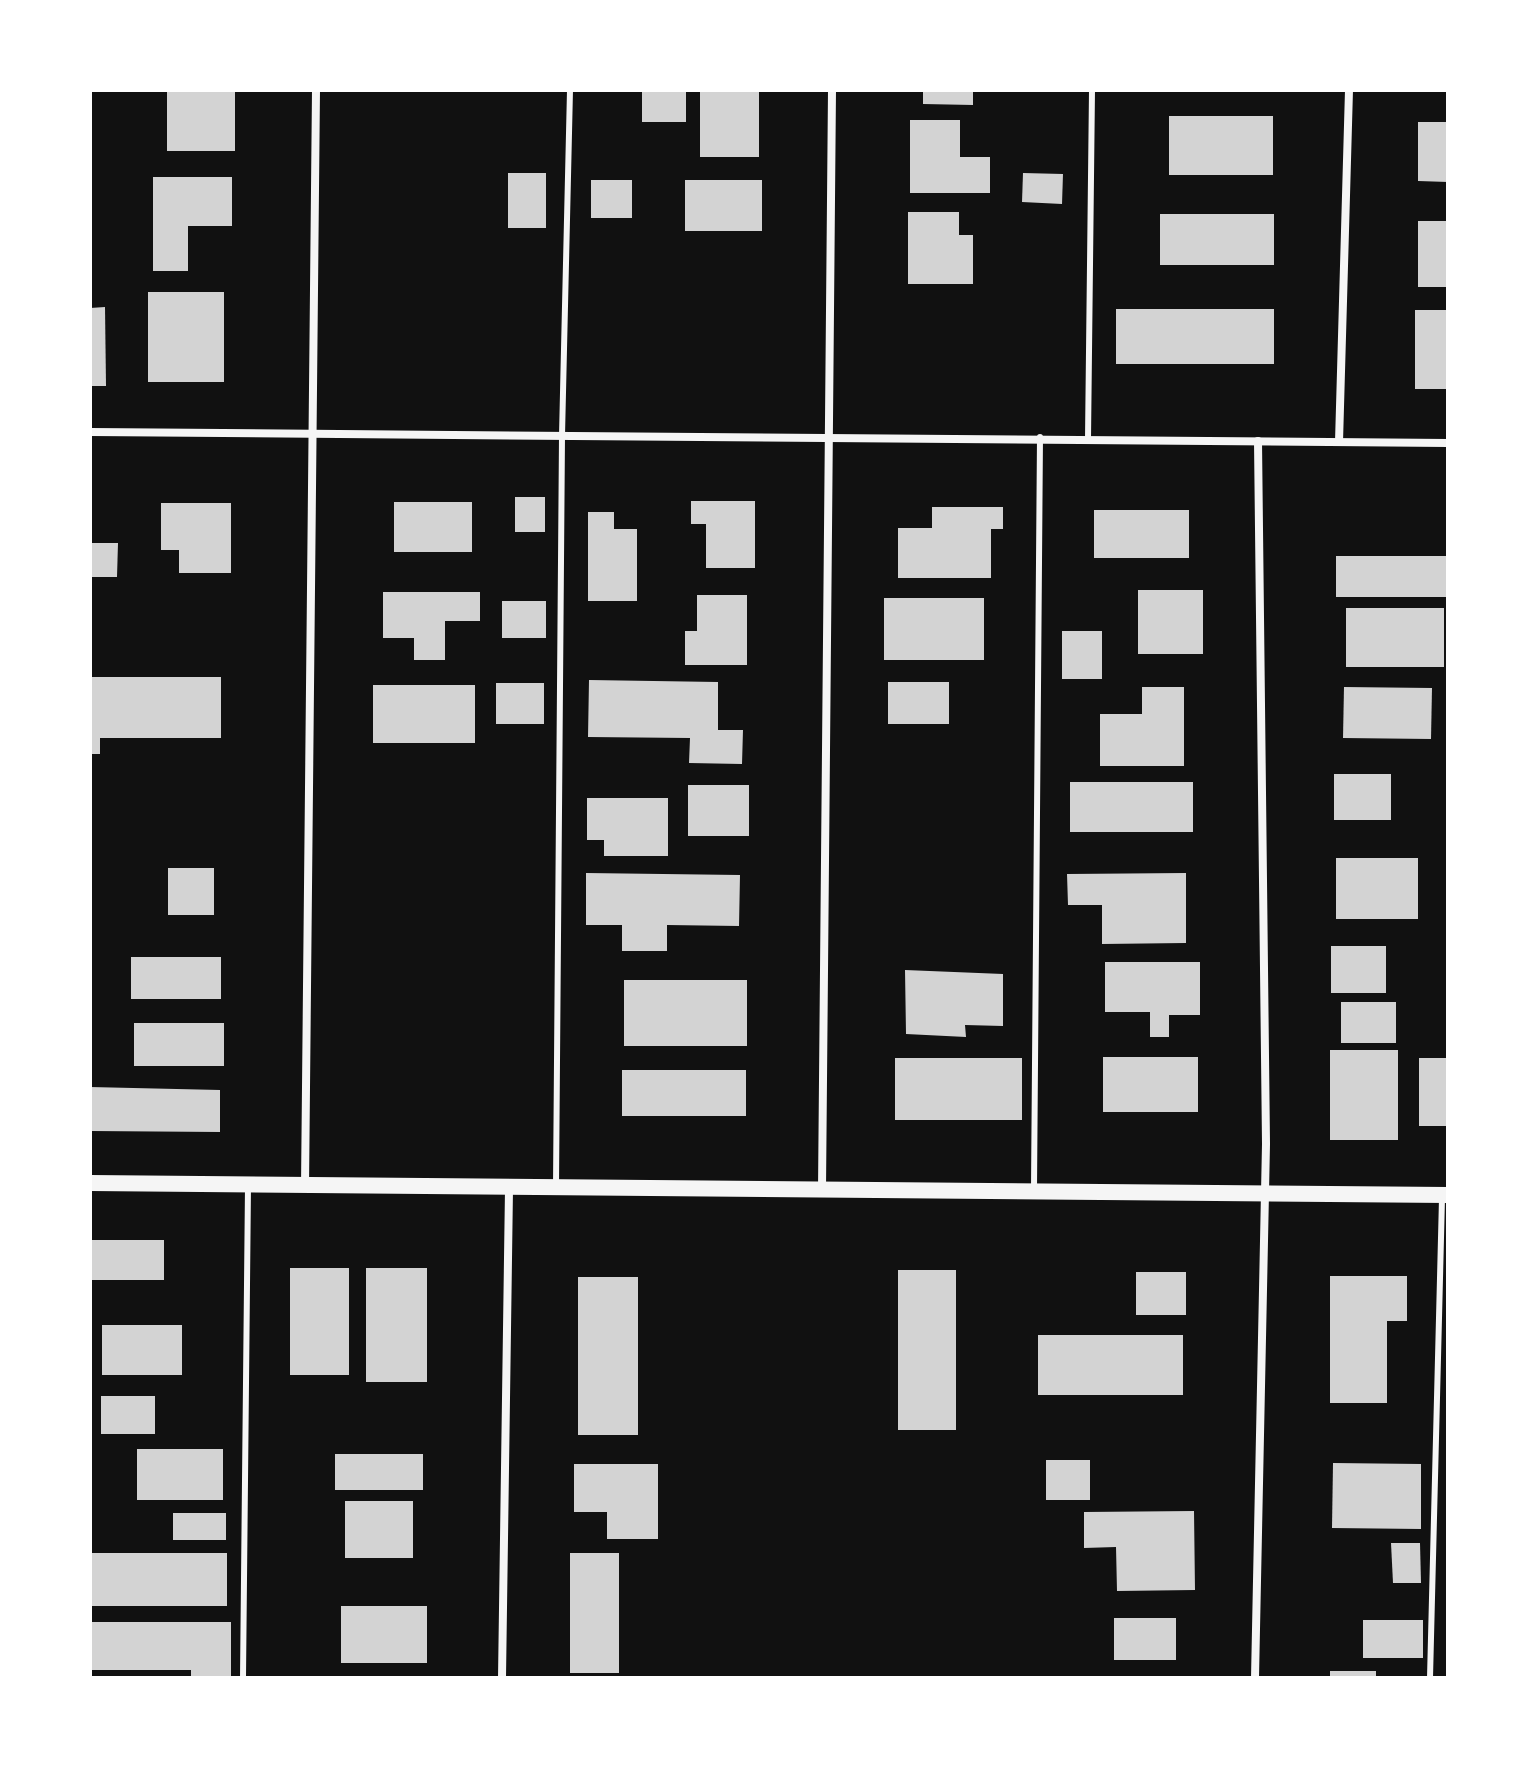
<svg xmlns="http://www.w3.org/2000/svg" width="1538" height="1768" viewBox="0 0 1538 1768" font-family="'Fira Sans Condensed',sans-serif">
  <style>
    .building { fill: #d3d3d3 }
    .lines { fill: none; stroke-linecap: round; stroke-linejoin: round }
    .service { stroke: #f5f5f5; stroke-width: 6 }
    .minor { stroke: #f5f5f5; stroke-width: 8 }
    .secondary { stroke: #f5f5f5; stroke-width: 16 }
  </style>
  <rect width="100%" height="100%" fill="#111"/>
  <g class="building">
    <rect x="167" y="90" width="68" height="61"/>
    <rect x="642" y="90" width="44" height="32"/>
    <polygon points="923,90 973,90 973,105 923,104"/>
    <rect x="700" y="92" width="59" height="65"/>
    <rect x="1169" y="116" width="104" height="59"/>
    <polygon points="910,120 960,120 960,157 990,157 990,193 910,193"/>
    <polygon points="1418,122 1448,122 1448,182 1418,181"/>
    <rect x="508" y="173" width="38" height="55"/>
    <polygon points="1023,173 1063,174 1062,204 1022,202"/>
    <polygon points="153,177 232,177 232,226 188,226 188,271 153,271"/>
    <rect x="591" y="180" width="41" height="38"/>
    <rect x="685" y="180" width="77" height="51"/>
    <polygon points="908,212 959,212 959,235 973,235 973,284 908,284"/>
    <rect x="1160" y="214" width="114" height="51"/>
    <rect x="1418" y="221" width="30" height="66"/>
    <rect x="148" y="292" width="76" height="90"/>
    <polygon points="105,307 106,386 90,386 90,308"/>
    <rect x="1116" y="309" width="158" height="55"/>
    <rect x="1415" y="310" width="33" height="79"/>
    <rect x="515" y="497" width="30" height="35"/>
    <polygon points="691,501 755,501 755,568 706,568 706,524 691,524"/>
    <rect x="394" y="502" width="78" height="50"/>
    <polygon points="161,503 231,503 231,573 179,573 179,550 161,550"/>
    <polygon points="932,507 1003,507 1003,529 991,529 991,578 898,578 898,528 932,528"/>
    <rect x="1094" y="510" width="95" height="48"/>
    <polygon points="588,512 614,512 614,529 637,529 637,601 588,601"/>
    <polygon points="90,543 118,543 117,577 90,577"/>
    <rect x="1336" y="556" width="112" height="41"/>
    <rect x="1138" y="590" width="65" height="64"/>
    <polygon points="383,592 480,592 480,621 445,621 445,660 414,660 414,638 383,638"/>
    <polygon points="697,595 747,595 747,665 685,665 685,631 697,631"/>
    <rect x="884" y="598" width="100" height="62"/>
    <rect x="502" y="601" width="44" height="37"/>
    <rect x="1346" y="608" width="98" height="59"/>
    <rect x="1062" y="631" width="40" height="48"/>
    <polygon points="90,677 221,677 221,738 100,738 100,754 90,754"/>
    <polygon points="589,680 718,682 718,730 743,730 742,764 689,763 690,738 588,737"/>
    <rect x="888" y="682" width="61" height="42"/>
    <rect x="496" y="683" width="48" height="41"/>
    <rect x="373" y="685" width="102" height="58"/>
    <polygon points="1142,687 1184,687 1184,766 1100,766 1100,714 1142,714"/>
    <polygon points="1344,687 1432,688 1431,739 1343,738"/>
    <rect x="1334" y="774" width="57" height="46"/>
    <rect x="1070" y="782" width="123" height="50"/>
    <rect x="688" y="785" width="61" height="51"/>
    <polygon points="587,798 668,798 668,856 604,856 604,840 587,840"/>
    <rect x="1336" y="858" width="82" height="61"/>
    <rect x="168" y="868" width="46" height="47"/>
    <polygon points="586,873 740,875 739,926 667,925 667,951 622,951 622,925 586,925"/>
    <polygon points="1186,873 1186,943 1102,944 1102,905 1068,905 1067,874"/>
    <rect x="1331" y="946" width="55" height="47"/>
    <rect x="131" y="957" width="90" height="42"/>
    <polygon points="1105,962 1200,962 1200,1015 1169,1015 1169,1037 1150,1037 1150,1012 1105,1012"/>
    <polygon points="905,970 1003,974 1003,1026 965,1025 966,1037 906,1034"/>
    <rect x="624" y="980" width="123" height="66"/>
    <rect x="1341" y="1002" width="55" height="41"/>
    <rect x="134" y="1023" width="90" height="43"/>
    <rect x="1330" y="1050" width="68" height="90"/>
    <rect x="1103" y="1057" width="95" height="55"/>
    <rect x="895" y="1058" width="127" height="62"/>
    <rect x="1419" y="1058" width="29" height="68"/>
    <rect x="622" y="1070" width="124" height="46"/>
    <polygon points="90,1087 220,1090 220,1132 90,1131"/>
    <rect x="90" y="1240" width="74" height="40"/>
    <rect x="290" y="1268" width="59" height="107"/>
    <rect x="366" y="1268" width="61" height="114"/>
    <rect x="898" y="1270" width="58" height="160"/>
    <rect x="1136" y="1272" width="50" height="43"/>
    <polygon points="1330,1276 1407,1276 1407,1321 1387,1321 1387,1403 1330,1403"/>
    <rect x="578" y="1277" width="60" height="158"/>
    <rect x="102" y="1325" width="80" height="50"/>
    <rect x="1038" y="1335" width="145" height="60"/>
    <rect x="101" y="1396" width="54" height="38"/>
    <rect x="137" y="1449" width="86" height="51"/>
    <rect x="335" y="1454" width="88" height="36"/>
    <rect x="1046" y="1460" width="44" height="40"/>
    <polygon points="1333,1463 1421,1464 1421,1529 1332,1528"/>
    <polygon points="574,1464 658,1464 658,1539 607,1539 607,1512 574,1512"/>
    <rect x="345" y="1501" width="68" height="57"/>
    <polygon points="1194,1511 1195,1590 1117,1591 1116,1547 1084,1548 1084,1512"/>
    <rect x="173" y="1513" width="53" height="27"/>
    <polygon points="1391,1543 1420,1543 1421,1583 1393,1583"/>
    <rect x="90" y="1553" width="137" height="53"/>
    <rect x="570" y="1553" width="49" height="120"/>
    <rect x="341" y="1606" width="86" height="57"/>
    <rect x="1114" y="1618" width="62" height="42"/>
    <rect x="1363" y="1620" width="60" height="38"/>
    <polygon points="90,1622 231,1622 231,1678 191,1678 191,1670 90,1670"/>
    <rect x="1330" y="1671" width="46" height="7"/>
  </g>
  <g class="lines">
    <g class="service">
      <polyline points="1088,439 1092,90"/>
      <polyline points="556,1186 562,436 570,90"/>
      <polyline points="1034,1189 1040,437"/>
      <polyline points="243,1678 248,1186"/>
      <polyline points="1430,1678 1442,1198"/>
    </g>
    <g class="minor">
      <polyline points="90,432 1448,443"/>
      <polyline points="1339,442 1349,90"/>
      <polyline points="305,1187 316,90"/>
      <polyline points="822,1190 832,90"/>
      <polyline points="502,1678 509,1189"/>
      <polyline points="1255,1678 1266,1144 1258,441"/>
    </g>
    <polyline class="secondary" points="90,1183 1448,1195"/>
  </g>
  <rect width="1538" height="1768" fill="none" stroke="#ffffff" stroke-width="184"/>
</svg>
